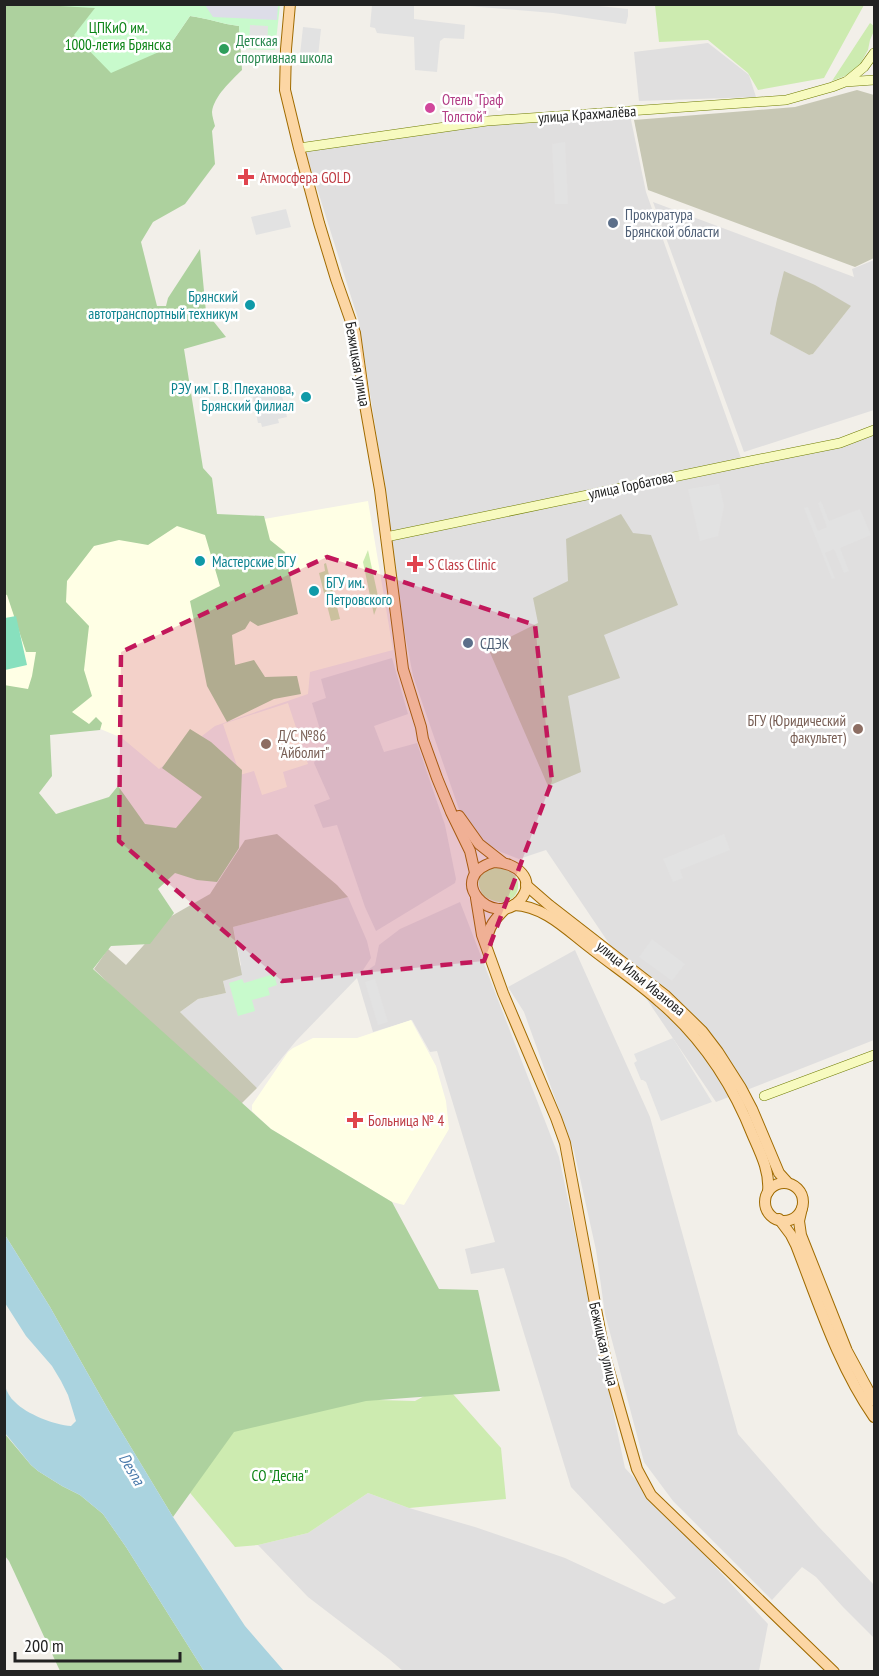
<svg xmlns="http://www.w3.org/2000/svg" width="879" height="1676" viewBox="0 0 879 1676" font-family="'PT Sans Narrow',sans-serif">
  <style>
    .residential { fill: #e0dfdf; fill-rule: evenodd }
    .education { fill: #ffffe5 }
    .construction { fill: #c7c7b4 }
    .grass { fill: #cdebb0 }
    .forest { fill: #add19e }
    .park { fill: #c8facc }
    .pitch { fill: #88e0be }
    .parking { fill: #e2e2e2 }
    .plaza { fill: #dddde8 }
    .water { fill: #aad3df }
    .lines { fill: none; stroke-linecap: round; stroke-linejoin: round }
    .secondary-casing { stroke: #707d05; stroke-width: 10 }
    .primary-casing { stroke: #a06b00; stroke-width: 12 }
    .secondary { stroke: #f7fabf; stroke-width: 9 }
    .primary { stroke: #fcd6a4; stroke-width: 10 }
    .marked { fill: #c2185b; fill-opacity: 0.2; stroke: #c2185b; stroke-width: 4.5; stroke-dasharray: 12 8; stroke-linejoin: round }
    .leisure-dot { fill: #2e9e5b; stroke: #fff; stroke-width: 2 }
    .hotel-dot { fill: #d1479c; stroke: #fff; stroke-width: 2 }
    .health-dot { fill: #e0444e; stroke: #fff; stroke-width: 2 }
    .service-dot { fill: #5c6f8a; stroke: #fff; stroke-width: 2 }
    .culture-dot { fill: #0f9aa8; stroke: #fff; stroke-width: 2 }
    .education-dot { fill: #8d6e63; stroke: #fff; stroke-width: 2 }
    .labels { text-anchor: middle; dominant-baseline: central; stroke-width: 5; stroke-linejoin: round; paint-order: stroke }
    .park-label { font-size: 15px; fill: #0c8416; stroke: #fff }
    .leisure-label { font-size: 15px; fill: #27864d; stroke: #fff; text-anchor: start }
    .hotel-label { font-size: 15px; fill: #b23c85; stroke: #fff; text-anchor: start }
    .street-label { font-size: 15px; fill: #222; stroke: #fff }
    .health-label { font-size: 15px; fill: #be3a42; stroke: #fff; text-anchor: start }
    .service-label { font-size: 15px; fill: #4e5e75; stroke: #fff; text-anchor: start }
    .culture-label { font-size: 15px; fill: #0d838f; stroke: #fff; text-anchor: end }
    .education-label { font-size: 15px; fill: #785e54; stroke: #fff; text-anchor: end }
    .water-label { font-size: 16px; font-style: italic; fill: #4a7aab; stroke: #fff }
  </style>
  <rect width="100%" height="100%" fill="#f2efe9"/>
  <g class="residential">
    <polygon points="708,43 749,75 756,97 639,101 634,52"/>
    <polygon points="630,115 646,192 741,458 836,441 874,427 874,1040 716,1102 546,850 519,859 501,852 482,841 461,815 413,676 396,587 388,510 359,322 305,150 477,125"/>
    <path d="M653,202L854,277L852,269L874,260V410L744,452ZM851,306L813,354L809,355L771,334Z"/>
    <polygon points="392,658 408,714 374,726 384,752 417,743 445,825 456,879 455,883 376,931 365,907 337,825 323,828 314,805 330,799 314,763 320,748 325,746 312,703 326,698 321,679"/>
    <polygon points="348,897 367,941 371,958 359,976 375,965 379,945 400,929 460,902 559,1157 625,1468 768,1624 759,1671 403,1671 389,1659 308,1597 258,1545 308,1533 368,1493 409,1508 475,1527 565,1558 664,1604 676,1598 571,1487 504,1268 471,1274 465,1249 495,1242 437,1051 430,1052 412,1020 373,1032 357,978 296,1041 257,1088 180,1012 198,999 226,993 223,981 241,965 233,927"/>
    <polygon points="575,950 650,1117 738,1434 818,1526 874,1585 874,1638 843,1607 816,1577 802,1567 772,1600 673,1501 644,1462 605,1314 596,1250 574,1151 524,1012 508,987"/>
  </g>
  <g class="education">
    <polygon points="368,501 393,650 310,672 308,694 215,726 159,769 122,738 98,728 5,695 5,583 119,532 172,520 206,529"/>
    <polygon points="288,703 308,764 283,772 287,787 262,795 254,771 240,775 223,724"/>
    <polygon points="411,1020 436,1066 446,1101 449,1129 404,1205 392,1202 271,1129 252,1111 252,1105 288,1052 293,1048 313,1038 357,1038"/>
  </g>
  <g class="construction">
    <polygon points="857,90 874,95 874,258 855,267 648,190 634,120 795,107"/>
    <polygon points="784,271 815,285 851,306 813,354 809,355 770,334 777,299"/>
    <polygon points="621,514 633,533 651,535 678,605 604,635 620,678 568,696 581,772 548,786 488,648 538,623 533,598 568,581 566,539"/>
    <polygon points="277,834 337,885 348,897 233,927 242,975 223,981 226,993 198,999 180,1012 257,1088 236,1109 94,969 108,949 126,965 168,918 210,894 245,840"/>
  </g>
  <g class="grass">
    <polygon points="655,5 655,4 864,5 824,78 758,90 748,73 708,40 659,42"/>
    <polygon points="870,23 874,26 874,31 870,40 868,50 859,66 845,76 832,81"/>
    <polygon points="368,550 379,601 374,615 363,562"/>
    <polygon points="326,563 340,619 331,621 319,573 325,571 324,564"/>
    <path d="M491,868C537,866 518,921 483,895C475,881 478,876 491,868Z"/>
    <polygon points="445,1385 501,1448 506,1499 409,1508 368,1493 308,1533 258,1545 235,1547 186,1488 226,1429 341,1399 415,1401"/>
  </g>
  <g class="forest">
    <path d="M5,5H47L95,7L168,48L190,16C207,18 222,24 239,26L242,70C231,81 214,96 212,112C212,116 214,122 215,126L212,131L215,164L185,204L153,222L141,242L157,306H166L168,298L200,249L206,312L226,337L184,349L203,468L212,478L217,514L264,516L270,540L285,552L298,614L258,626L250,621L245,629L232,635L235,665L254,660L265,677L297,676L301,694L274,699L227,722L207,686L190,601L220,586L205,535L177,526L148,545L119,540L94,546L67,581L66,602L89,626L84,670L92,696L72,712L89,724L96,717L102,723L100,730L50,735L52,776L39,793L56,814L109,797L118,786L145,824L176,828L202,797L162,768L190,729L211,742L242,770L239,848L217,882L197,880L175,873L158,889L174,913L150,944L111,946L93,969L271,1129L392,1202L439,1289L478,1290L500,1391L366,1401L234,1432L173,1517L109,1411L50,1307L5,1235L4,685L28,689L32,676L36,652H26L7,595L4,594Z"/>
    <polygon points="4,1433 31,1465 38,1471 62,1486 80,1495 103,1514 126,1547 204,1671 60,1671 9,1561 5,1556"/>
  </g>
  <g class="park">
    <path d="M43,5H280L275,50L241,49L239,26C222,24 207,18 190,16L168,48L111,73L74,35L95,8Z"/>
    <polygon points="274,974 277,985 268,988 270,995 252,1000 255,1011 238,1016 229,983 242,979 244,983"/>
  </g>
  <polygon class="pitch" points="16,616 27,665 5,670 5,618"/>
  <g class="parking">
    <polygon points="372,5 414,5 414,19 465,25 464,39 444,38 440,41 437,72 415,70 414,37 377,33 375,28 370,27"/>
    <polygon points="458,5 589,5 628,9 628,16 626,24 553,13"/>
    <polygon points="250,25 268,26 267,48 249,47"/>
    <polygon points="303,27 321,29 317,66 299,64"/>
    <polygon points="565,142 568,204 555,204 552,144"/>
    <polygon points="286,209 291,227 256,235 251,217"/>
    <polygon points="280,387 287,417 278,419 279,423 262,427 261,423 258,423 252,393"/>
    <polygon points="719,484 724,506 718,536 700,541 688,489"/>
    <polygon points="821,501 829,521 860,509 871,535 840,548 849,571 844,573 834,549 825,553 835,578 832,579 804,508 808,507 818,531 827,527 818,503"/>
    <polygon points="724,834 730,850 680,870 683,878 673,882 663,859"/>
    <polygon points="652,939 685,964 672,981 639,957"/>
    <polygon points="375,979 388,1022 378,1025 365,982"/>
    <polygon points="673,1038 712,1102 661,1121 646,1082 643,1080 641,1080 634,1063 637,1061 634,1054"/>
  </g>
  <polygon class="plaza" points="205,5 278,5 277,20 213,17"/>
  <path class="water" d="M5,1235L50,1307L109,1411L173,1517L245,1626L284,1671H204L126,1547L103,1514L80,1495L62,1486L38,1471L31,1465L5,1433V1386C7,1392 10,1398 15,1402C26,1414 55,1425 71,1426L76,1421L68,1395L61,1381L52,1366L26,1336L5,1303Z"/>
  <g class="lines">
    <g class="secondary-casing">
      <g id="secondary">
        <polyline points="847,81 864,67 874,53"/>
        <polyline points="299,148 487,121 786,100 832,87 845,82 874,80"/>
        <polyline points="386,537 750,461 840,443 874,430"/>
        <polyline points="764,1096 874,1055"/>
      </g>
    </g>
    <g class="primary-casing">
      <g id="primary">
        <polyline points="290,4 286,49 285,90 299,148 319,223 336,279 355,333 365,405 380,490 403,669 421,727 423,739 437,778 451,812 470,851 475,873"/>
        <polyline points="459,816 479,844 502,862"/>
        <path d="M494,862C515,862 538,879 520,900C493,930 443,877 494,862Z"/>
        <polyline points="526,885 549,905 666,996 702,1031 718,1052 741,1088 752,1109 779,1173 788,1183"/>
        <polyline points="476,898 482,935 503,993 556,1118 565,1143 605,1357 637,1469 651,1495 834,1672"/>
        <path d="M514,905C545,906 569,932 592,949C615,967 639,983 660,1002C702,1038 733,1085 753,1136C761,1154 770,1172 768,1192"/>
        <path d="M487,943C487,927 496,918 507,907"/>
        <circle cx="784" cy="1202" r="19"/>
        <polyline points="802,1208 799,1221 801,1235 847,1351 874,1401"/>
        <path d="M779,1219L791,1235L796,1245C819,1304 838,1365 874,1417"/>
      </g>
    </g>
    <use href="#secondary" class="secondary"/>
    <use href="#primary" class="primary"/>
  </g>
  <path class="marked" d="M327,557L535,625L552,781L484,961L282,981L119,841L121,652Z"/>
  <circle class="leisure-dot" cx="224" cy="49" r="6"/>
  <circle class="hotel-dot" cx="430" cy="108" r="6"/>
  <g class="health-dot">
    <path d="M243 168h6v6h6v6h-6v6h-6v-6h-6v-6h6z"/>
    <path d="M412 555h6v6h6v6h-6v6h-6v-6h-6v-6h6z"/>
    <path d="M352 1111h6v6h6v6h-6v6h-6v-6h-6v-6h6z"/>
  </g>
  <g class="service-dot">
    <circle cx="613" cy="223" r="6"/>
    <circle cx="468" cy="643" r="6"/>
  </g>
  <g class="culture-dot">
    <circle cx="250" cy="305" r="6"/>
    <circle cx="306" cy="397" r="6"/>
    <circle cx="200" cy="561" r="6"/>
    <circle cx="314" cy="591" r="6"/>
  </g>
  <g class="education-dot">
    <circle cx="858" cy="729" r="6"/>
    <circle cx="266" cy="744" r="6"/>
  </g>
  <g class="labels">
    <g class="park-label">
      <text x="118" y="27">ЦПКиО им.<tspan x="118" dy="17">1000-летия Брянска</tspan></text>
      <text x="280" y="1475">СО "Десна"</text>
    </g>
    <g class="leisure-label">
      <text x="236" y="40">Детская<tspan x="236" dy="17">спортивная школа</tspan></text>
    </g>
    <g class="hotel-label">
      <text x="442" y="99">Отель "Граф<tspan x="442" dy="17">Толстой"</tspan></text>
    </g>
    <g class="street-label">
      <text transform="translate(587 114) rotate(-4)">улица Крахмалёва</text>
      <text transform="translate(358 364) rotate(80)">Бежицкая улица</text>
      <text transform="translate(631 485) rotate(-12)">улица Горбатова</text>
      <text transform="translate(641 978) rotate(39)">улица Ильи Иванова</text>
      <text transform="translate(604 1344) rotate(77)">Бежицкая улица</text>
    </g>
    <g class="health-label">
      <text x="260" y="177">Атмосфера GOLD</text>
      <text x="428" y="564">S Class Clinic</text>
      <text x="368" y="1120">Больница № 4</text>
    </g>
    <g class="service-label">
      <text x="625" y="214">Прокуратура<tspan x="625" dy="17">Брянской области</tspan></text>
      <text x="480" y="643">СДЭК</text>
    </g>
    <g class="culture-label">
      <text x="238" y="296">Брянский<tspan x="238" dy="17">автотранспортный техникум</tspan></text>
      <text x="294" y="388">РЭУ им. Г. В. Плеханова,<tspan x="294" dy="17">Брянский филиал</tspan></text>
      <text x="212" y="561" text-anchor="start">Мастерские БГУ</text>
      <text x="326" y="582" text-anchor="start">БГУ им.<tspan x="326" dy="17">Петровского</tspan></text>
    </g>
    <g class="education-label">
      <text x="846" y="720">БГУ (Юридический<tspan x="846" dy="17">факультет)</tspan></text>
      <text x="278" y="735" text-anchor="start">Д/С №86<tspan x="278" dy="17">"Айболит"</tspan></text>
    </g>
    <g class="water-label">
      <text transform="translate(132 1469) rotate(59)">Desna</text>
    </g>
  </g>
  <rect width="879" height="1676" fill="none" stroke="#222222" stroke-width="12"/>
  <path d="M15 1652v9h165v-9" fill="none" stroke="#222222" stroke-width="3"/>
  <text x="24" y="1652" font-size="18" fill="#222222" stroke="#ffffff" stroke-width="4.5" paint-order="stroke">200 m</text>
</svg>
